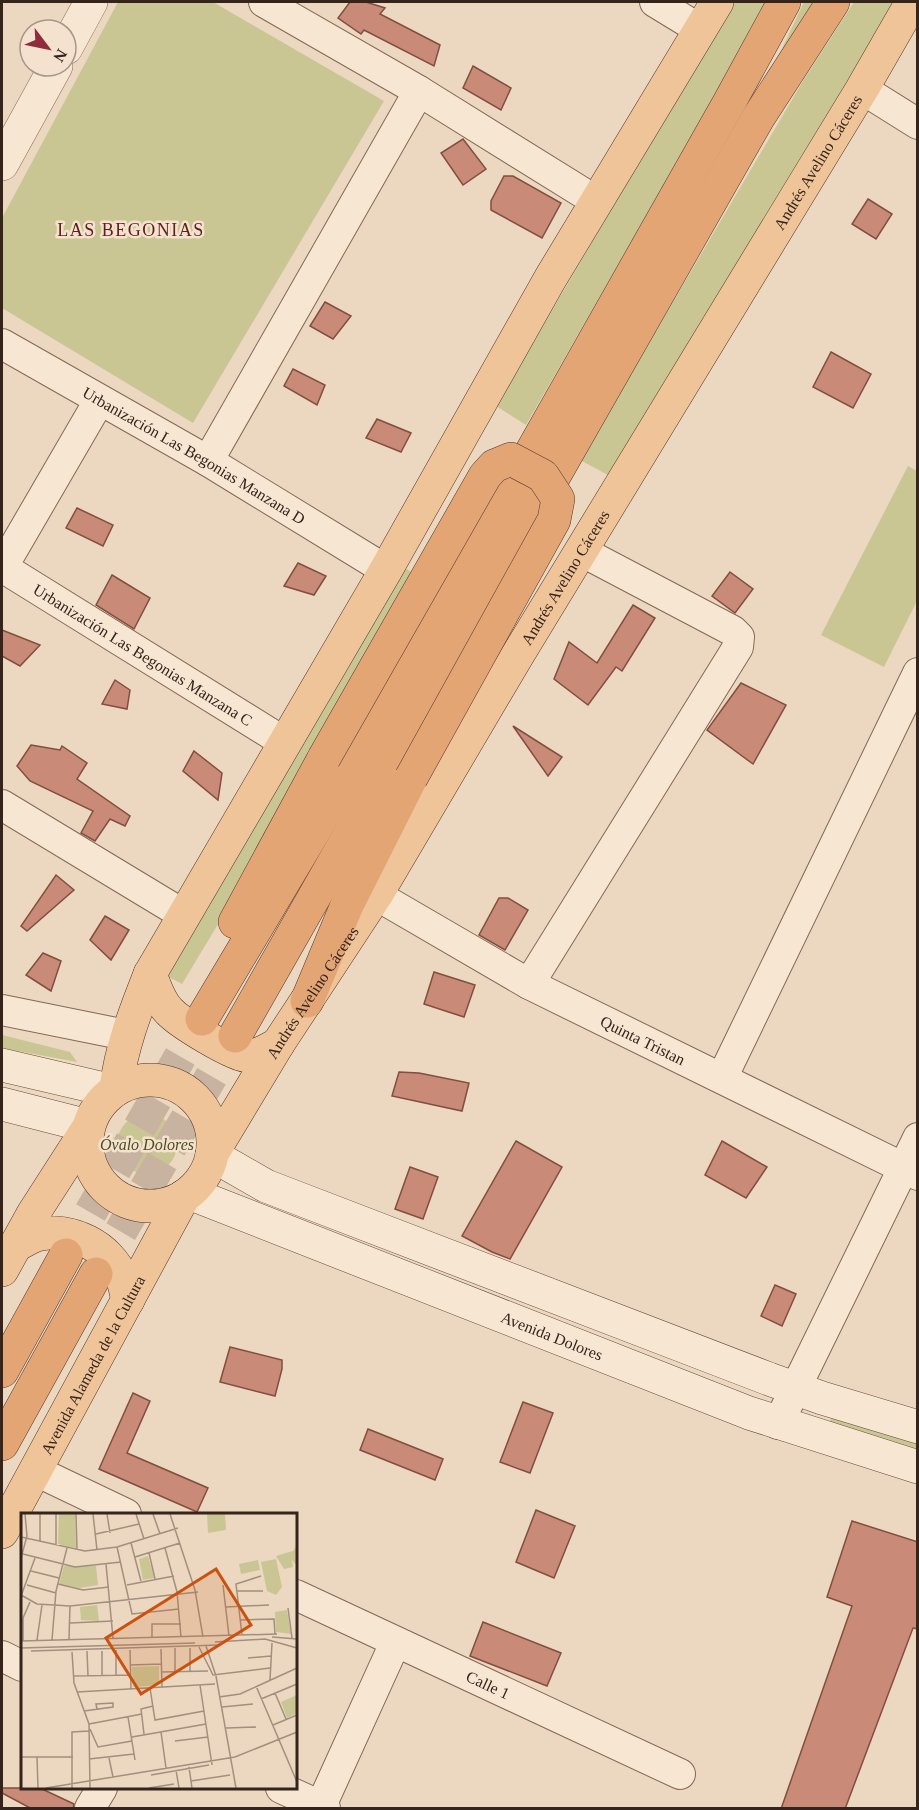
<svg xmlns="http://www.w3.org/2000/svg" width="919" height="1810" viewBox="0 0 919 1810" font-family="'Times New Roman',serif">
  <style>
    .green { fill: #c9c694 }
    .building { fill: #c98a77; stroke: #824e3f; stroke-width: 1.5 }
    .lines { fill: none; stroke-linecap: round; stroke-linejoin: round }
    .trunk-tunnel { stroke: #c7b39f; stroke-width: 33; stroke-dasharray: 33 16; stroke-linecap: butt }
    .minor-casing { stroke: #846858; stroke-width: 32 }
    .tertiary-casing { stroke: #846858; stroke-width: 34 }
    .secondary-casing { stroke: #66493c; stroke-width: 34 }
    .primary-casing { stroke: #51372d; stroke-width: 34 }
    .trunk-casing { stroke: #51372d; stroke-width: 34 }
    .minor { stroke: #f7e6d2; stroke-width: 30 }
    .tertiary { stroke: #f7e6d2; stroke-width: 33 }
    .secondary { stroke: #f7e6d2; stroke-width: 33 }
    .primary { stroke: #efc498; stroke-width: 33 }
    .trunk { stroke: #e4a575; stroke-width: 33 }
    .trunk-bridge-casing { stroke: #51372d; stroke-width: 34; stroke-linecap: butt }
    .trunk-bridge { stroke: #e4a575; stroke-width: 33 }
    .labels { text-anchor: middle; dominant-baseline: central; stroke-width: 5; stroke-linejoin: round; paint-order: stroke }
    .street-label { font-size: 16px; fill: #34241c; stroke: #f4e2cf }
    .park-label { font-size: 16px; font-style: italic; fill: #4c5024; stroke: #f4e2cf }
    .neighbourhood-label { font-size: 18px; letter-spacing: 1.5px; fill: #5f1f1d; stroke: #f4e2cf }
    .inset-road { fill: none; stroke: #a28f7e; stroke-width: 1.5 }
    .view { fill: #cd510e; fill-opacity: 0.15; stroke: #cd510e; stroke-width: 3 }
    .inset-edge { fill: none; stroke: #34241c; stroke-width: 3 }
  </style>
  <rect width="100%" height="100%" fill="#ecd7c0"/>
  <g class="green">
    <polygon points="118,2 213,2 384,101 193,423 2,308 2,218"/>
    <polygon points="733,2 769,2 526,425 496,406"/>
    <polygon points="804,2 820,2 771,72"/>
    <polygon points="854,2 895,2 608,475 580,460 803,81"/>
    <polygon points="908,466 917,471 917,601 884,667 821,635"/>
    <polygon points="403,567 418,576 250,871 182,984 167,976"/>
    <polygon points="2,1035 70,1052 77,1062 2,1048"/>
    <circle cx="147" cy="1144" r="30"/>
    <polygon points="833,1415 917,1440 917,1460 824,1432"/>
  </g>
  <g class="building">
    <polygon points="350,2 366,2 385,8 380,14 440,45 434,66 364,30 361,34 338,18"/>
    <polygon points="473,66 511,88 501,110 463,88"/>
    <polygon points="463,139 486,169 463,185 441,153"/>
    <polygon points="504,176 513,176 561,203 542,238 491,210 491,201"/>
    <polygon points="868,199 892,214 876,239 852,224"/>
    <polygon points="325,302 351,316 333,339 310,326"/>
    <polygon points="831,352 871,374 853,408 813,387"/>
    <polygon points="293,369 325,385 317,405 284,386"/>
    <polygon points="377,419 411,433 401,452 366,438"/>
    <polygon points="77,508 113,525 103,546 66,528"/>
    <polygon points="298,563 326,576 314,595 284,586"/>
    <polygon points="730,572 753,589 735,613 712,596"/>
    <polygon points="112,575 150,598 134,629 96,605"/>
    <polygon points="633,605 655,618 622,671 616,667 588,705 554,679 569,642 597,663"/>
    <polygon points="2,630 40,645 20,666 2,656"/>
    <polygon points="115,680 130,690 127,709 102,704"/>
    <polygon points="741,683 786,705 753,764 707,730"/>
    <polygon points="513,726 562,757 548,776"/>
    <polygon points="31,745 60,750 62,746 87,763 77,779 130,816 125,826 110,819 95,841 81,833 93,811 30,781 17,766"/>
    <polygon points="194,751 222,773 218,800 183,771"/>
    <polygon points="56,875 74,890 27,931 21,926"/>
    <polygon points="499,898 508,898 528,910 505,950 479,935"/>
    <polygon points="105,916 129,930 111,960 90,940"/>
    <polygon points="43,953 61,961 51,991 26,975"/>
    <polygon points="434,972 475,985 464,1017 424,1004"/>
    <polygon points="399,1072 419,1073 469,1083 462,1111 392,1096"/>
    <polygon points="516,1141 562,1167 510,1259 492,1252 462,1236"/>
    <polygon points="722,1141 767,1167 746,1198 705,1175"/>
    <polygon points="410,1167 438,1177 423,1219 395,1209"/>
    <polygon points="775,1285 796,1294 782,1326 761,1316"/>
    <polygon points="230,1347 282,1360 282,1369 275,1396 220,1382"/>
    <polygon points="133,1393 150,1401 127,1453 208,1488 197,1512 99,1469"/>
    <polygon points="523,1402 553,1413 530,1473 500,1462"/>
    <polygon points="368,1429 443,1459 435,1480 360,1450"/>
    <polygon points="536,1510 575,1526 554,1578 516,1562"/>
    <polygon points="852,1521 918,1542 918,1629 913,1628 845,1809 781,1809 852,1606 827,1597"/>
    <polygon points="483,1622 561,1653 547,1686 470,1656"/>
    <polygon points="2,1788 40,1788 74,1804 73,1809 32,1809 2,1793"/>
  </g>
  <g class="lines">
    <g class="trunk-tunnel">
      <polyline points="66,1255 202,1019"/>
      <polyline points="96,1274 235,1036"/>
    </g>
    <g class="minor-casing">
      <g id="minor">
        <polyline points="264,2 419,91 596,201"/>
        <polyline points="655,2 701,30"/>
        <polyline points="862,89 918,124"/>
        <path id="s1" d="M2,344L208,461L386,570"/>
        <polyline points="208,461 419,91"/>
        <path id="s2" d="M2,567L284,742"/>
        <polyline points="2,568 99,401"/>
        <polyline points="2,805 184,915"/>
        <path id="s3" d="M376,895L529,984L918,1175"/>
        <polyline points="529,984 738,647 739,637 733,631 581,551"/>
        <polyline points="2,1010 126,1035"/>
        <polyline points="722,1078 918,673"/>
        <polyline points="778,1424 918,1138"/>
        <polyline points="36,1471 126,1514"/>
        <path id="s4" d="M296,1595L680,1774"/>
        <polyline points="2,1656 22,1666"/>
        <polyline points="281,1788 325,1808"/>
        <polyline points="90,1808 102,1788"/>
        <polyline points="320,1808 395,1643"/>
      </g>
    </g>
    <g class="tertiary-casing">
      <g id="tertiary">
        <polyline points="66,48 91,2"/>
        <polyline points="2,164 56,66"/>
      </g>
    </g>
    <g class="secondary-casing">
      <g id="secondary">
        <polyline points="2,1065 113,1091"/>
        <polyline points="2,1104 88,1126"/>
        <polyline points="212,1155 266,1186 769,1379 822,1398 918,1427"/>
        <path id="s5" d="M189,1193L749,1413L918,1467"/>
      </g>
    </g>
    <g class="primary-casing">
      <g id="primary">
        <path d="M150,974C155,986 159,1001 169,1011C179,1022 234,1056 248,1056C259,1056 269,1049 278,1044"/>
        <circle cx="150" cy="1143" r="63"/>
        <path d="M116,1089C121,1048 135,1012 150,974L386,570L550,279L717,2"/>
        <path id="s6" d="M213,1152L278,1044L376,895L517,656L862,89L912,2"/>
        <path d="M16,1245C23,1242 30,1237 37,1235C70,1226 110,1247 122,1278C125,1285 126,1293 128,1300"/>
        <polyline points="2,1270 33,1214 87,1130"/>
        <path id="s7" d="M2,1532L184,1196"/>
      </g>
    </g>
    <g class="trunk-casing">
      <g id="trunk">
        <polyline points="235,922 324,758"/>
        <polyline points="307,1001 347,905 411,778"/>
        <polyline points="202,1019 376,727 730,101 784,2"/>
        <polyline points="235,1036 758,118 833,2"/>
        <polyline points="2,1371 66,1255"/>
        <polyline points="2,1444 96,1274"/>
      </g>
    </g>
    <use href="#minor" class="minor"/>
    <use href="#tertiary" class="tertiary"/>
    <use href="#secondary" class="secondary"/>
    <use href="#primary" class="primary"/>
    <use href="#trunk" class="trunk"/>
    <g class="trunk-bridge-casing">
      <polyline id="trunk-bridge" points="324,758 485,476 494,466 511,459 543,476 558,499 554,520 411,778"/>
    </g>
    <use href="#trunk-bridge" class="trunk-bridge"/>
  </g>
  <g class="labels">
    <g class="street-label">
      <text stroke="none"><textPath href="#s6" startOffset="1160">Andrés Avelino Cáceres</textPath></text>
      <text stroke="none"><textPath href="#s1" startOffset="222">Urbanización Las Begonias Manzana D</textPath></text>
      <text stroke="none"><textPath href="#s6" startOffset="674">Andrés Avelino Cáceres</textPath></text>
      <text stroke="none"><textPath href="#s2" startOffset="166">Urbanización Las Begonias Manzana C</textPath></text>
      <text stroke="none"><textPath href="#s6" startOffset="188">Andrés Avelino Cáceres</textPath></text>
      <text stroke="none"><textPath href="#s3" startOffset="304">Quinta Tristan</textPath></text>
      <text stroke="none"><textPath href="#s5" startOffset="390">Avenida Dolores</textPath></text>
      <text stroke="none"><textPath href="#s7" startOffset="190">Avenida Alameda de la Cultura</textPath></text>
      <text stroke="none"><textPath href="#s4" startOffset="212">Calle 1</textPath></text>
    </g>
    <g class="park-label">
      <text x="147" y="1144">Óvalo Dolores</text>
    </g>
    <g class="neighbourhood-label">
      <text x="131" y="230">LAS BEGONIAS</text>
    </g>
  </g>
  <g transform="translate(21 1513)">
    <rect width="276" height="276" fill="#ecd7c0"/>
    <path d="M38,1H54L55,35L37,31ZM186,1H204L205,17L187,20ZM276,32V53L271,47L272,54L263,56L255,43L272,38ZM127,43L133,65L122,67L118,46ZM255,46L261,74L255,82L246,78L240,49ZM237,47L239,57L220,61L218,51ZM43,53H75L77,72L58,75L38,71ZM76,92L78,108L60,107L59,94ZM266,97L270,121L255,119L254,99ZM138,153V172L112,174L111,154ZM276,182V200L266,205L260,189Z" fill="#c9c694"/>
    <path class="inset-road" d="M19,1V29M35,1V33M55,1L56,37M72,1L76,37M86,1L89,20M115,1L123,26M132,1L139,21M149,1L174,77L182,124M75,21L118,11M0,24L64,38L96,34L157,15M110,30L120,68M96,34L111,101L158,96M144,35L156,79L160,124M128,40L134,66M2,41L54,54L100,49M114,44L159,30M0,45L6,23L4,1M85,51L92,125M10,58L38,65M37,71L62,77L88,74M6,72L35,80M106,72L153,63M202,72L208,123M216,78H242M0,82L16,91L49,93L177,79M0,83L14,45M205,94L248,92M267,95L271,125M219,107L253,106L254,121M49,110L92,108M221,122L215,71L240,63M131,124V111H160M251,124L276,126M48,126L49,93M16,127L21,92M31,127L35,78L46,35M0,128L256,121M2,128V105L9,89M194,129L244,126L276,135M185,133L195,163L215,275M178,134L192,162L249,155M0,135L174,130M154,135V159M169,135V159M140,136L141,174M95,137V162M109,137L110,176M10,138L198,132M66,138L67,163M81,138V163M51,139L53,170L68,211L69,275M227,145L250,143M109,152L140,151M140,159L187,158M52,163L110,162M249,167L251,130M179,172L191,252M235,173L276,269M129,175L134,207L183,198M56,179L194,171M254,180L265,206M198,184L219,181L276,155M240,186L276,171M201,194L232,191M63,198L92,194V190L75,191L76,196M107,204L114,247M68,211L121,201M252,212L276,202M205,215L235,214M69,216L77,234L111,228M140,219L145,255M123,221L120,196L132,193M111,224L185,211M154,228L187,224M0,244H52M16,244L17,275M88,245L92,264M68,246L113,241M168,254L171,275M155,257L158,275M130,262L188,252M170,268L209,262M25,275L214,244L276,219M51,275V219L68,218M128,275L153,271"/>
    <path class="view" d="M195,56L230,112L120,181L85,125Z"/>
    <rect width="276" height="276" class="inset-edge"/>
  </g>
  <rect width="919" height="1810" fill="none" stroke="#34241c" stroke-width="6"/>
  <g transform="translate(48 48) rotate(122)"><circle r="28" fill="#f4e2cf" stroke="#a79687" stroke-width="1.5"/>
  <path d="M0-4.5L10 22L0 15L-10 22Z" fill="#912b3e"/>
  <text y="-9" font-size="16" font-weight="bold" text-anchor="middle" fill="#34241c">N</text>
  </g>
</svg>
